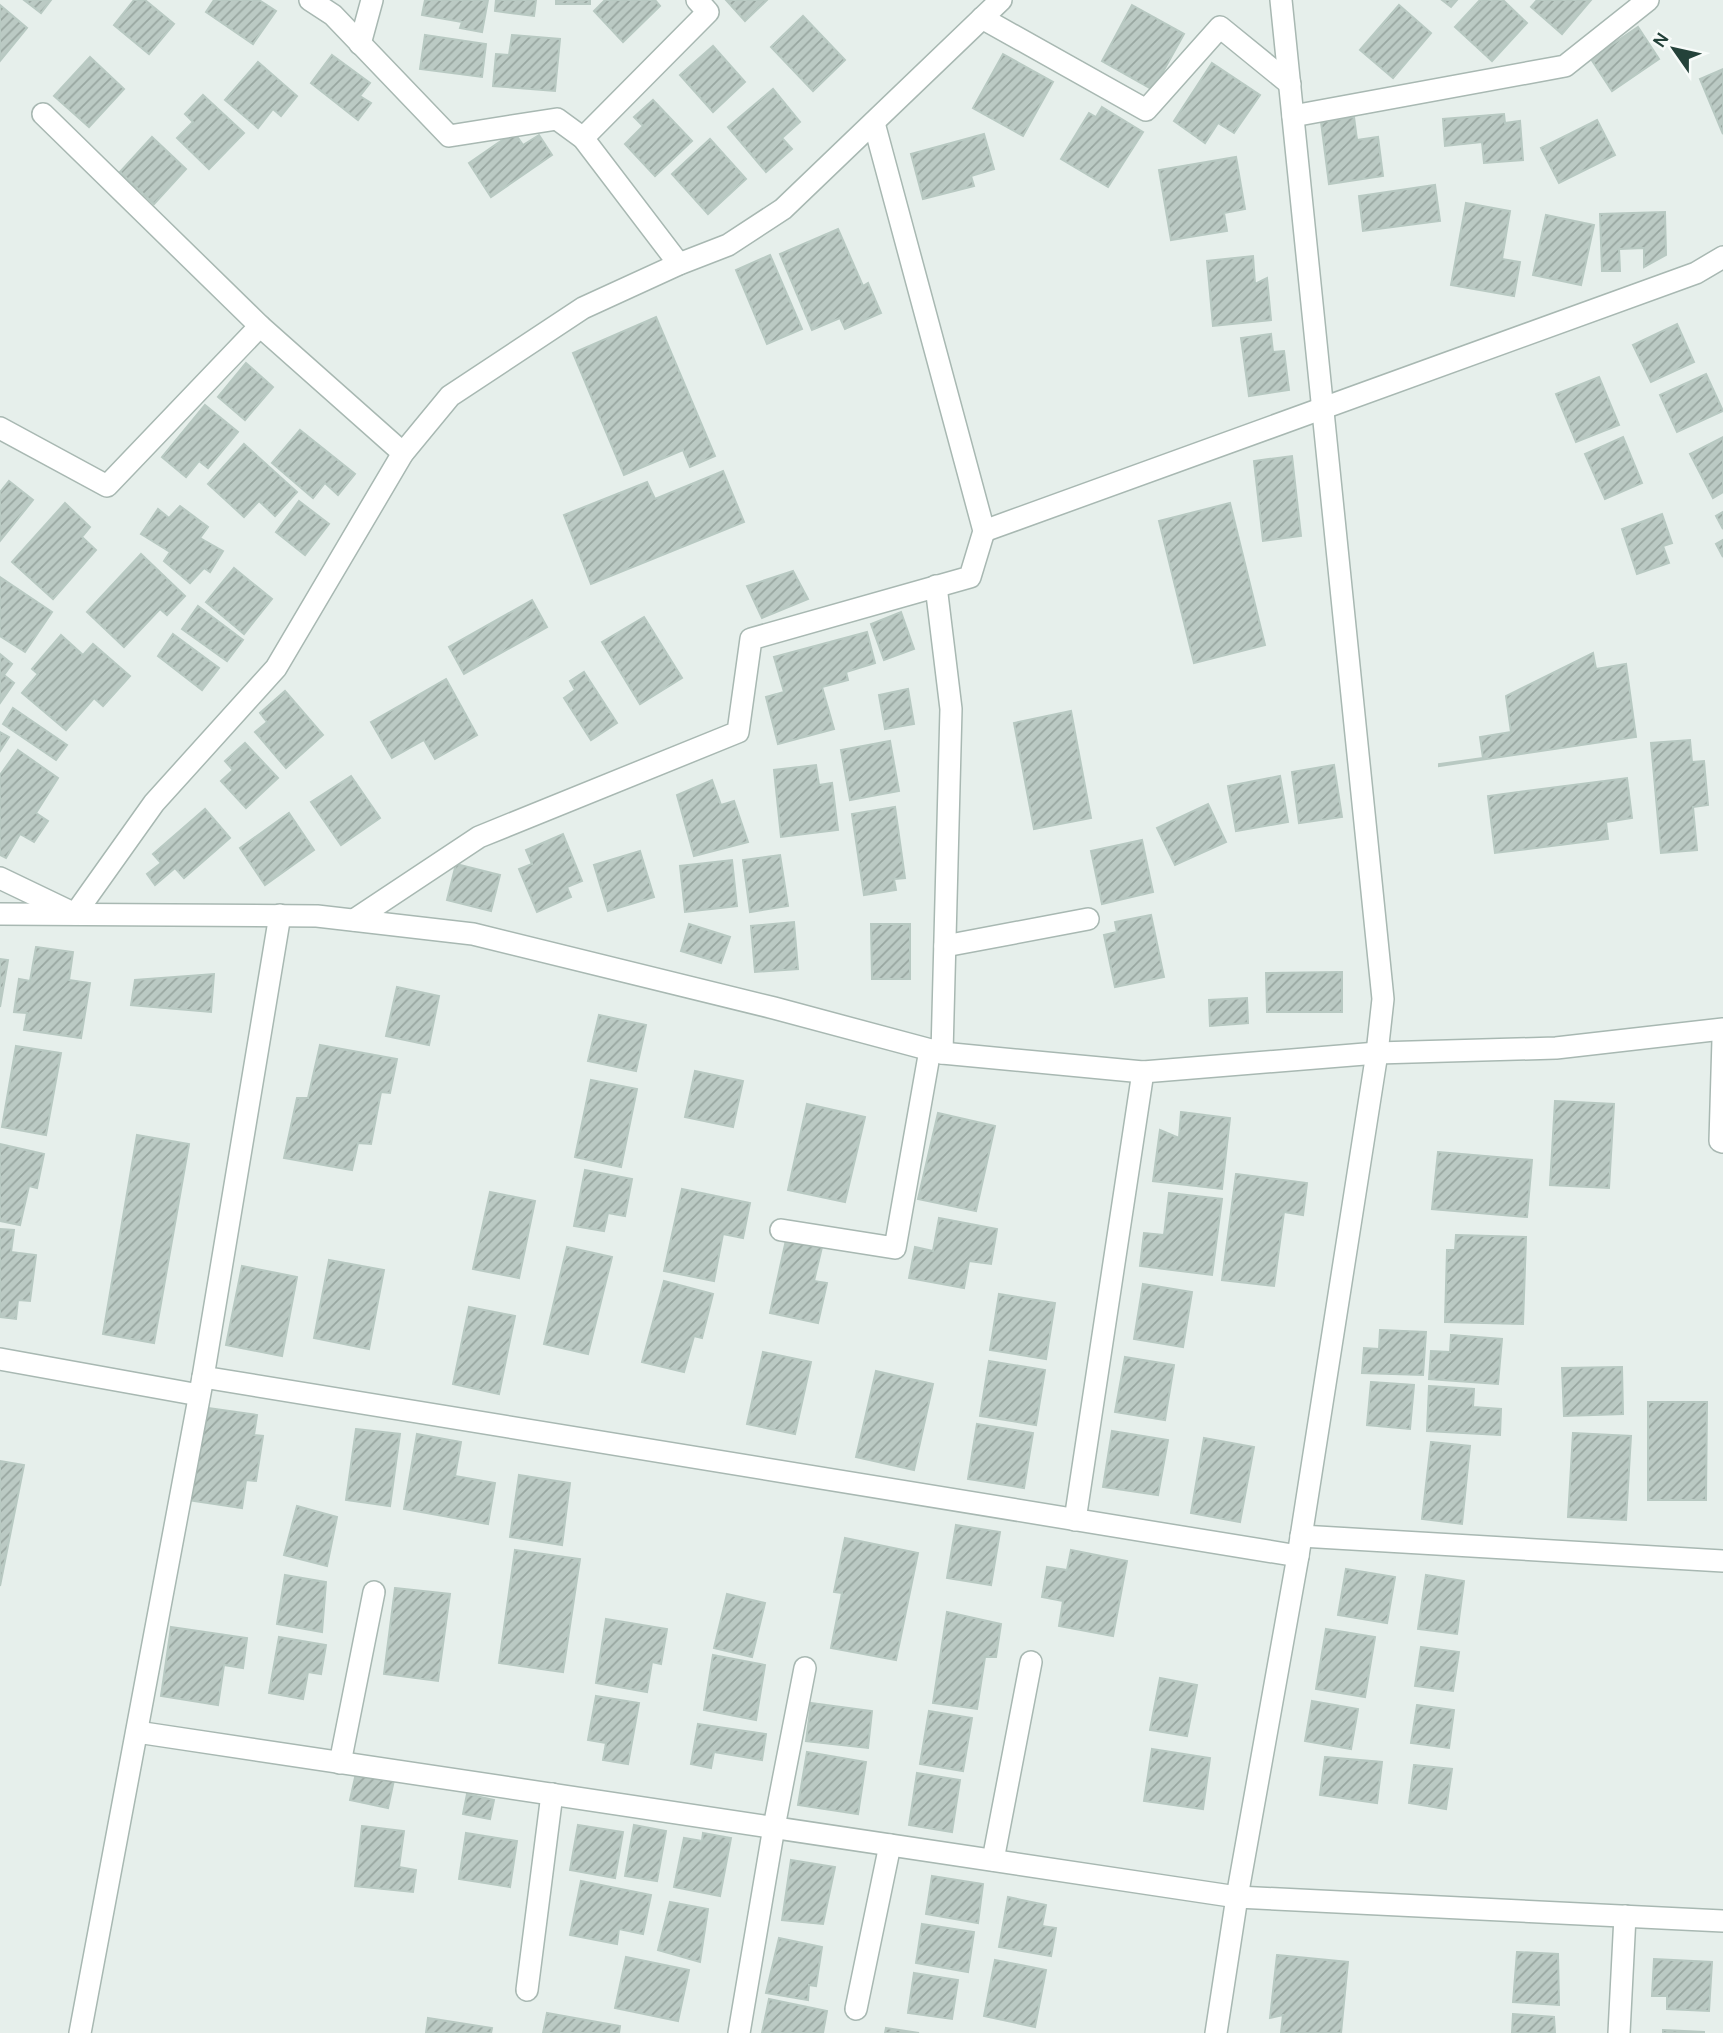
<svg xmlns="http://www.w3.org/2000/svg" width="1723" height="2033" viewBox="0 0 1723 2033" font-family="Karla,sans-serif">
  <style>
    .building { fill: url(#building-hatch); stroke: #b8c9c2; stroke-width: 2 }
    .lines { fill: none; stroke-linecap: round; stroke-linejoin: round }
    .minor-casing { stroke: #a8b8b2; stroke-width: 24 }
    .minor { stroke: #fff; stroke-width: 21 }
  </style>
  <defs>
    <pattern id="building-hatch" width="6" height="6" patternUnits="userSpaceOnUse" patternTransform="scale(1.75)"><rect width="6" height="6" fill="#bbcac4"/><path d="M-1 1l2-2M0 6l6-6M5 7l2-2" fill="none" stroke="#98a6a0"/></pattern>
  </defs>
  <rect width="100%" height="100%" fill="#e6efeb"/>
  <g class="building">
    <polygon points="24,0 51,0 41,13"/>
    <polygon points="134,0 145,0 174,24 149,54 114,25"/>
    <polygon points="214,0 259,0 276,11 253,44 206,12"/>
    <polygon points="425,0 488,0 482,32 460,28 462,22 422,15"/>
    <polygon points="496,0 536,0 534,16 495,11"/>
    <rect x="556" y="0" width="34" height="4"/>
    <polygon points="605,0 655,0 660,6 623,42 594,11"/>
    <polygon points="726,0 767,0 745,21"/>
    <polygon points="1442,0 1457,0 1451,7"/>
    <polygon points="1480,0 1503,0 1527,23 1492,61 1455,27"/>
    <polygon points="1537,0 1591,0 1562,34 1531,7"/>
    <polygon points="0,5 27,28 0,61"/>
    <polygon points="1132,5 1184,34 1153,90 1102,61"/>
    <polygon points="1399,5 1431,33 1393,78 1360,50"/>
    <polygon points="803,16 845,60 813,91 771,47"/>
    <polygon points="1638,27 1659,59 1612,91 1591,59"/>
    <polygon points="425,35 486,44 482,77 420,69"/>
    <polygon points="512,35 560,39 555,91 493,86 496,54 509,55"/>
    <polygon points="713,46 745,82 713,112 680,75"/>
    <polygon points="1003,54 1053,82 1023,136 973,108"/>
    <polygon points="332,55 370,83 360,96 371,103 358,120 311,83"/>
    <polygon points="90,57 124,89 89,127 54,96"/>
    <polygon points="258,62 297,96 281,116 273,109 258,128 225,100"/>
    <polygon points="1212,63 1260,95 1234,133 1218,123 1205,143 1174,121"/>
    <polygon points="1723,69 1723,134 1700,79"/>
    <polygon points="773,89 800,122 782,138 792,149 766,172 728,127"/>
    <polygon points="203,95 244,133 209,169 177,138 193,122 185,114"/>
    <polygon points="653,100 692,141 655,176 625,144 643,126 634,117"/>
    <polygon points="1102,107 1143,132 1108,187 1061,159 1089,113 1096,117"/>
    <polygon points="1504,114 1505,123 1520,121 1523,160 1484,163 1482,142 1445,146 1443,119"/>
    <polygon points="1354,117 1357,140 1378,137 1383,176 1329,184 1321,122"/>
    <polygon points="1597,120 1615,155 1559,183 1541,148"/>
    <polygon points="514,132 523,145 539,135 552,155 491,197 469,163"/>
    <polygon points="984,134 994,169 971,176 974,186 923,199 911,154"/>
    <polygon points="152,137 186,169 154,204 120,172"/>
    <polygon points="710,139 746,179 708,214 672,174"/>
    <polygon points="1236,157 1245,209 1224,213 1227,231 1171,240 1159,170"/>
    <polygon points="1435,185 1440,221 1363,231 1359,196"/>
    <polygon points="1466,203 1510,211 1502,259 1520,262 1514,296 1451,285"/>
    <polygon points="1665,212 1666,255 1644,267 1644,248 1619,249 1620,271 1602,271 1600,214"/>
    <polygon points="1546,215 1594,225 1581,285 1533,275"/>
    <polygon points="838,229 863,286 868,283 881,313 845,329 840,318 812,330 780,254"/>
    <polygon points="770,255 802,329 767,344 736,270"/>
    <polygon points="1253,256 1255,284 1267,278 1271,320 1213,326 1207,261"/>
    <polygon points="656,317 715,456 690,467 683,450 624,475 573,353"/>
    <polygon points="1677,324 1694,362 1651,382 1633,345"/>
    <polygon points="1271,334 1273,352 1284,351 1289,390 1249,396 1241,338"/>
    <polygon points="246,363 273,387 245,420 218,397"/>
    <polygon points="1706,374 1723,411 1677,432 1660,395"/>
    <polygon points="1599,377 1619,425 1576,442 1556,394"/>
    <polygon points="205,405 238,432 208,468 199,461 186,477 162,457"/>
    <polygon points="300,430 355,474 338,495 325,483 313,498 272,463"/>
    <polygon points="1623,437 1642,483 1605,499 1585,454"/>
    <polygon points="1723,437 1723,492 1713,498 1690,454"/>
    <polygon points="244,444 297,492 275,516 259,501 244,517 208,484"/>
    <polygon points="1292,456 1301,536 1263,541 1254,461"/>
    <polygon points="723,471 744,522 591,584 564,515 647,482 655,499"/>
    <polygon points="9,481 33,500 0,541 0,492"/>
    <polygon points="299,501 329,524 305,555 276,532"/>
    <polygon points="65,503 90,527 82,537 96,550 53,599 12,562"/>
    <polygon points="1230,503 1265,645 1194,663 1159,521"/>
    <polygon points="180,506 208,527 200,538 223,551 210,572 204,568 190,583 164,561 170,552 141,534 158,509 169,518"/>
    <polygon points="1723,512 1723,529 1716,516"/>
    <polygon points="1662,514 1672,543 1663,546 1669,563 1637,574 1622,529"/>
    <polygon points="1723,540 1723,557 1716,544"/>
    <polygon points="141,554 185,596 167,615 160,609 124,647 87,612"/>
    <polygon points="234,568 272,599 244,634 206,602"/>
    <polygon points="793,571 808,599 762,618 747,586"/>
    <polygon points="0,577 52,612 25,652 0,636"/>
    <polygon points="532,600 547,627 464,674 449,647"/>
    <polygon points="198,606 243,640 227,661 182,629"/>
    <polygon points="901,612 914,649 884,660 871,624"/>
    <polygon points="644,617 682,678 640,704 602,642"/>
    <polygon points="867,632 875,663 846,672 848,680 822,687 834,729 778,744 766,697 784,692 774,657"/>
    <polygon points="173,634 219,668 202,690 158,656"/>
    <polygon points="61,635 83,655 93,644 130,676 103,706 94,698 66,730 22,693 38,674 32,669"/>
    <polygon points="1593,653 1596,669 1626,664 1636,737 1439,766 1439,764 1483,758 1480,737 1511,732 1506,696"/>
    <polygon points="0,654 12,664 4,675 14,683 0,703"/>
    <polygon points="584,672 617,723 591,740 564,698 575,690 570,681"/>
    <polygon points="446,679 477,735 435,759 424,740 392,758 371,722"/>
    <polygon points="908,689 914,724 885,729 879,695"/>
    <polygon points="285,691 323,735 286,768 255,732 267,722 260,713"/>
    <polygon points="13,708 67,745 56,760 3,724"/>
    <polygon points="1071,711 1091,818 1034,829 1014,723"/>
    <polygon points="0,732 9,737 0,751"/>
    <polygon points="1690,740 1692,762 1704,761 1708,805 1693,807 1697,850 1661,853 1651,743"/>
    <polygon points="890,741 899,791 850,800 841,750"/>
    <polygon points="245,743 278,778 246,808 221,781 233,770 225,761"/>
    <polygon points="18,750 58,778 36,813 48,821 34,842 20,834 6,858 0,855 0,775"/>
    <polygon points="816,765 819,785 832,783 838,830 781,837 774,770"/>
    <polygon points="1334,765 1342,817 1299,823 1292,772"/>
    <polygon points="351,776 380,818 341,845 311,802"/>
    <polygon points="1280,776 1288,822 1236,831 1228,786"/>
    <polygon points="1627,778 1632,818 1606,822 1608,839 1495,853 1488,796"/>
    <polygon points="712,780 721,805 734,801 748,842 694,856 677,795"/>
    <polygon points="1208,804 1226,842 1175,865 1157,828"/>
    <polygon points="895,807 905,878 894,879 896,890 864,895 852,814"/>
    <polygon points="205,809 230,838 184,878 175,868 155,885 147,874 161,863 153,854"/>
    <polygon points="289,813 314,850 265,885 240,848"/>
    <polygon points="563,834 582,881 567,887 571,897 537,912 519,869 532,864 526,850"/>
    <polygon points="1142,840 1153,892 1102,904 1091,851"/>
    <polygon points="640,851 654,897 608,911 594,865"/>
    <polygon points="780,855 788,906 750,912 743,860"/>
    <polygon points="732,860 737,906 685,912 680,866"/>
    <polygon points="456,864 500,875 491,911 447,900"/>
    <polygon points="1151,915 1164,977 1115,987 1104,935 1117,932 1115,922"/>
    <polygon points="794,922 798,969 755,972 751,926"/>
    <polygon points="689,924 730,937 721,963 681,951"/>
    <polygon points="871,924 910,924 910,979 872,979"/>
    <polygon points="36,947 73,952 69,980 90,983 81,1038 24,1030 27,1013 14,1012 19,979 30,981"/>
    <polygon points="0,959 8,960 0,1007"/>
    <polygon points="1342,972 1342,1012 1267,1012 1266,973"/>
    <polygon points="214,974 211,1012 131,1005 135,980"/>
    <polygon points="397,987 439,996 429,1045 386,1036"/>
    <polygon points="1247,998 1248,1023 1210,1026 1209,1000"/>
    <polygon points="599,1015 646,1025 636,1071 588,1061"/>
    <polygon points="320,1045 397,1059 390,1093 381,1092 371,1144 358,1143 352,1170 284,1158 297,1098 308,1098"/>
    <polygon points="16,1046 61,1053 46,1135 2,1127"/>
    <polygon points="695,1071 743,1081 733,1127 685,1117"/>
    <polygon points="591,1080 637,1089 621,1167 575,1157"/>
    <polygon points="1555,1101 1614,1104 1609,1188 1550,1185"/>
    <polygon points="807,1104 865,1117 845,1202 788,1190"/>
    <polygon points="1181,1112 1230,1118 1222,1189 1153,1181 1160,1130 1179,1138"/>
    <polygon points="938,1113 995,1126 976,1211 918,1199"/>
    <polygon points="137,1135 189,1144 154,1343 103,1334"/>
    <polygon points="0,1144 44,1154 37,1188 29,1186 20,1225 0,1221"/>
    <polygon points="1438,1152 1532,1160 1527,1217 1432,1209"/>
    <polygon points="585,1170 632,1179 625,1216 608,1213 604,1231 574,1226"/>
    <polygon points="1236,1174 1307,1183 1303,1215 1284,1212 1274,1286 1222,1280"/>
    <polygon points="682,1189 750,1203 743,1238 723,1234 714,1281 664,1271"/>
    <polygon points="490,1192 535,1201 519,1278 473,1269"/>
    <polygon points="1169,1193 1222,1199 1212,1275 1140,1266 1144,1233 1164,1235"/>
    <polygon points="939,1218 997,1229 991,1264 969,1261 964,1288 909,1278 915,1247 933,1251"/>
    <polygon points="0,1229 14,1230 11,1252 36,1255 30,1301 18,1300 16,1319 0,1317"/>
    <polygon points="1456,1235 1526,1237 1523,1324 1445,1322 1447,1250 1455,1250"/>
    <polygon points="786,1240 822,1247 814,1281 827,1283 818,1323 770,1313"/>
    <polygon points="567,1247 612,1257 588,1354 544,1344"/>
    <polygon points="329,1260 384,1270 369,1349 314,1338"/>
    <polygon points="242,1266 297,1277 282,1356 226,1345"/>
    <polygon points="664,1281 713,1294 702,1338 694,1336 684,1372 642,1362"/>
    <polygon points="1143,1284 1192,1292 1183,1347 1134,1339"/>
    <polygon points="999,1294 1055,1303 1046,1359 990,1350"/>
    <polygon points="469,1307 515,1316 499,1394 453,1384"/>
    <polygon points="1380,1330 1426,1332 1423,1375 1362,1373 1364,1348 1379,1349"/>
    <polygon points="1451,1335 1502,1339 1498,1384 1429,1379 1431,1351 1450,1352"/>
    <polygon points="763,1352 811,1362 795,1434 747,1424"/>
    <polygon points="1125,1357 1174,1365 1165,1420 1115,1412"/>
    <polygon points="989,1361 1045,1370 1036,1425 980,1416"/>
    <polygon points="1622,1367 1623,1414 1564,1416 1562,1368"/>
    <polygon points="876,1371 933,1384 914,1470 856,1457"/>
    <polygon points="1371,1382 1414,1385 1410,1429 1367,1425"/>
    <polygon points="1429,1386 1474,1389 1473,1407 1501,1409 1500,1435 1427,1431"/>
    <polygon points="1648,1402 1707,1402 1706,1500 1648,1500"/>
    <polygon points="201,1407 257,1415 254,1435 263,1436 256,1481 246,1480 242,1508 187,1500"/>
    <polygon points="977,1424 1033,1433 1024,1488 968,1479"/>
    <polygon points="356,1429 400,1434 390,1506 346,1500"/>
    <polygon points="1112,1431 1168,1440 1158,1495 1103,1487"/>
    <polygon points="1573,1433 1631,1436 1626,1520 1568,1517"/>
    <polygon points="417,1434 461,1442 455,1476 495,1483 488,1524 404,1509"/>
    <polygon points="1204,1438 1254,1447 1240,1522 1191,1513"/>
    <polygon points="1431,1442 1470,1446 1462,1524 1422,1519"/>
    <polygon points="0,1461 24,1465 0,1586"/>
    <polygon points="519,1475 570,1483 562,1545 510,1537"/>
    <polygon points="297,1506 337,1517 327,1566 284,1555"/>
    <polygon points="956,1525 1000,1532 991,1585 947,1578"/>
    <polygon points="845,1538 918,1553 896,1660 831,1648 842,1593 834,1592"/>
    <polygon points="515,1550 580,1559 563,1672 499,1663"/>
    <polygon points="1071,1550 1127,1561 1113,1636 1059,1626 1063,1601 1042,1597 1047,1567 1067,1570"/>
    <polygon points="1346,1569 1395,1577 1387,1623 1338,1615"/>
    <polygon points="285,1575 326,1582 322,1632 277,1624"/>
    <polygon points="1426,1575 1464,1581 1457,1634 1418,1629"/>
    <polygon points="395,1588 450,1594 438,1681 384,1674"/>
    <polygon points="727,1594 765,1603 752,1657 714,1648"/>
    <polygon points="947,1612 1001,1624 996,1657 985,1657 977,1709 933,1703"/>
    <polygon points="606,1619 667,1629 661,1664 652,1662 647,1692 596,1683"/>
    <polygon points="171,1627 247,1638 243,1668 224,1665 218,1705 161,1696"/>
    <polygon points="1326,1629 1375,1637 1365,1697 1316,1689"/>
    <polygon points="279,1637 326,1645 321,1674 308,1672 303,1699 269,1693"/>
    <polygon points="1421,1647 1459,1652 1453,1691 1415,1686"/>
    <polygon points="713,1655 765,1665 756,1720 704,1710"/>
    <polygon points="1160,1678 1197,1685 1187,1736 1150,1730"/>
    <polygon points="596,1696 639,1703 628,1764 603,1760 606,1743 588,1740"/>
    <polygon points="1312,1701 1358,1709 1351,1749 1305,1741"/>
    <polygon points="811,1703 872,1711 868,1748 806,1741"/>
    <polygon points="1417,1705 1454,1710 1449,1748 1411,1743"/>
    <polygon points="929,1711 972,1718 963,1771 920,1764"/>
    <polygon points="698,1724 766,1734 762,1760 714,1752 711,1768 691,1764"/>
    <polygon points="1152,1749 1210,1758 1203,1809 1144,1801"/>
    <polygon points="807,1752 866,1762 858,1814 798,1805"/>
    <polygon points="1325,1757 1382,1762 1377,1803 1320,1795"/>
    <polygon points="1414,1765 1452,1769 1446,1809 1409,1803"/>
    <polygon points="356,1773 394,1780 388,1808 350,1800"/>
    <polygon points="917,1773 960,1780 952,1832 909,1825"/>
    <polygon points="467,1794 494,1800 490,1819 463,1814"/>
    <polygon points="578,1825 623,1832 615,1878 570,1870"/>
    <polygon points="634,1825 666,1831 657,1881 625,1876"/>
    <polygon points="362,1826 404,1831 399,1867 416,1870 413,1892 355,1886"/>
    <polygon points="466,1833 517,1841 510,1887 459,1879"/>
    <polygon points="703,1833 731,1838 720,1896 674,1887 684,1838 702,1841"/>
    <polygon points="791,1860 835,1867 823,1924 782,1920"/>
    <polygon points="932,1876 983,1884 978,1923 926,1914"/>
    <polygon points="581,1881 651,1895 643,1934 619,1929 617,1944 570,1935"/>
    <polygon points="1008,1897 1046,1905 1042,1926 1056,1928 1051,1956 999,1947"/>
    <polygon points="670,1902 708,1909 700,1962 658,1950"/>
    <polygon points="922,1924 974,1932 968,1972 916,1963"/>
    <polygon points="779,1938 822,1947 816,1986 809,1985 808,2000 766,1993"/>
    <polygon points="1517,1952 1558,1954 1559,2005 1513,2002"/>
    <polygon points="1277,1955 1348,1962 1341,2033 1281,2033 1283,2015 1270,2018"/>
    <polygon points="626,1957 689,1970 678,2021 615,2008"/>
    <polygon points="1654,1959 1712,1962 1709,2011 1667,2009 1667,1996 1652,1996"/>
    <polygon points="995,1960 1046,1970 1035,2027 984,2016"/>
    <polygon points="914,1973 958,1980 952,2019 908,2013"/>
    <polygon points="769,1999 827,2011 823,2033 762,2033"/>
    <polygon points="547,2013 620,2026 619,2033 543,2033"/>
    <polygon points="1513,2014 1554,2017 1555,2033 1512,2033"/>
    <polygon points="428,2018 492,2028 491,2033 426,2033"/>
    <polygon points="886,2028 919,2033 885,2033"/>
    <polygon points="1663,2030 1704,2032 1704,2033 1663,2033"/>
  </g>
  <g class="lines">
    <g class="minor-casing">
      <g id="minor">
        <polyline points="310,0 333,15 449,136 557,119 583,138 679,264"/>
        <polyline points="982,18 1146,110 1220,27 1290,84"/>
        <polyline points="360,44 372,0"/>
        <polyline points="43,114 260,326 403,453"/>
        <polyline points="1293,116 1565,66 1648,0"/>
        <polyline points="583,138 708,12 697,0"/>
        <polyline points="0,428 107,486 260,326"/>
        <polyline points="984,531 1696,273 1723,257"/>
        <polyline points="936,586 951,709 942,1053"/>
        <polyline points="0,878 75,914 154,803 276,668 403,453 450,396 583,308 679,264 728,245 783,209 1001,0"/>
        <polyline points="0,914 317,916 473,934 774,1008 942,1053 1143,1072 1377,1053 1556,1048 1723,1029"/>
        <polyline points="354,920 479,837 738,732 751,639 970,577 984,531 874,123"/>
        <polyline points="945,946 1088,919"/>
        <polyline points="1723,1039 1720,1141 1723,1142"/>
        <polyline points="781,1230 895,1248 930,1050"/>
        <polyline points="0,1359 199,1395"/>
        <polyline points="203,1377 1298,1556"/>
        <polyline points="1075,1520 1143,1072"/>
        <polyline points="1301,1536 1723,1561"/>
        <polyline points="137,1732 1237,1897 1723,1921"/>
        <polyline points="340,1763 374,1592"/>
        <polyline points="993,1860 1031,1662"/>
        <polyline points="527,1990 552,1794"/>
        <polyline points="856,2009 890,1845"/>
        <polyline points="80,2033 203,1377 280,915"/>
        <polyline points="739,2033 774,1827 805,1668"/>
        <polyline points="1216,2033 1237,1897 1298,1556 1377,1053 1383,999 1281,0"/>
        <polyline points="1619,2033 1625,1916"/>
      </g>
    </g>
    <use href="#minor" class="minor"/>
  </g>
  <g transform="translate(1674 49) rotate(304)" stroke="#f7fbf9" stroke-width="5" paint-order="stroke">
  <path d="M0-5L12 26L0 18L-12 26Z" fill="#24423a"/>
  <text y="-10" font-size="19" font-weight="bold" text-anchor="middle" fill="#24423a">N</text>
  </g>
</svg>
